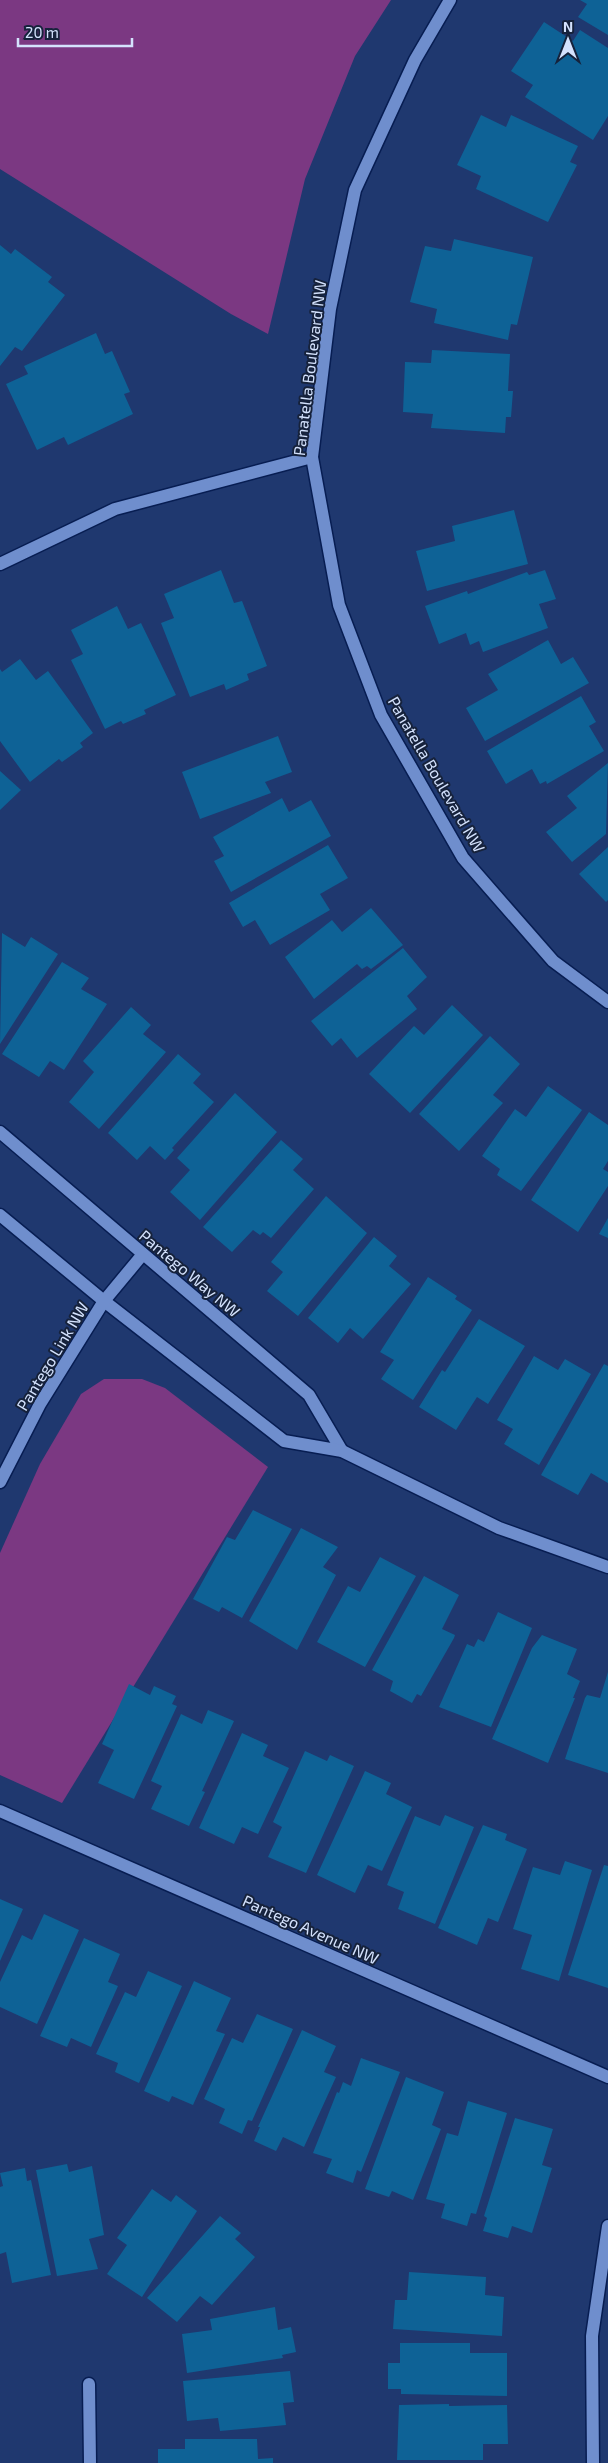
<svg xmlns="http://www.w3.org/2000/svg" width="608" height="2463" viewBox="0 0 608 2463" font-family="'Exo 2',sans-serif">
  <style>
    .green { fill: #7b3882 }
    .building { fill: #0e6296 }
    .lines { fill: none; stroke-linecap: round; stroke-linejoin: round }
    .minor-casing { stroke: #071d52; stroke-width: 15 }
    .tertiary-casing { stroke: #071d52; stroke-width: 15 }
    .minor { stroke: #6f8ecd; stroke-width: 12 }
    .tertiary { stroke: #6f8ecd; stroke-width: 12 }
    .labels { text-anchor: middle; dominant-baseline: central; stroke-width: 4; stroke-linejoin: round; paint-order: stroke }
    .street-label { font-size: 16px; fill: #d4e2fd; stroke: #16223b }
  </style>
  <rect width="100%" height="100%" fill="#1f386f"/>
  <g class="green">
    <polygon points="0,0 391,0 355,56 305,179 268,334 231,314 0,169"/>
    <polygon points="104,1379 142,1379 165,1388 268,1467 62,1803 0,1775 0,1553 40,1464 81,1394"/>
  </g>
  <g class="building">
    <polygon points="580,0 608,0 608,35 578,17 587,4"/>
    <polygon points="544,22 573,41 580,30 608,48 608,116 593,140 525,97 533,85 511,71"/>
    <polygon points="481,115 506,127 511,115 578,146 570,162 577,165 548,222 476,189 481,176 457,165"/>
    <polygon points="454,239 533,257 517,325 511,324 508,340 434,323 437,309 410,302 425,246 451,251"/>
    <polygon points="0,245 11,254 15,249 52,277 48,282 65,295 22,351 15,347 0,366"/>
    <polygon points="96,333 105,354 112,351 130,392 124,394 133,414 68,445 64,437 37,450 6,384 28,374 24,366"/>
    <polygon points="432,350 510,354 508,391 513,391 511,417 506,417 505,433 431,428 433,414 403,412 405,362 431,363"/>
    <polygon points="514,510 528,564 427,591 416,551 455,541 452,526"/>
    <polygon points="221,570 234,603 242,601 267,666 247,674 249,680 226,690 224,684 190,697 161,623 174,618 164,594"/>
    <polygon points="545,570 556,599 539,604 548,628 483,652 479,641 470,645 466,633 439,644 425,606 467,591 468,594 527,572 529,575"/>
    <polygon points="117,606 128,629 141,623 176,695 144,710 146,714 123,724 121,721 105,729 71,660 83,654 71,630"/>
    <polygon points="548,640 561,664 573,657 589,683 485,741 466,708 498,690 488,674"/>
    <polygon points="20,659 36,680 48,671 93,733 80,743 83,747 62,762 59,759 30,782 0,741 0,669 2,672"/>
    <polygon points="581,696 596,722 589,726 604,751 547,784 546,781 540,784 532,769 506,784 487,751"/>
    <polygon points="278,736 292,772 265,782 271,793 200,819 182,772"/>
    <polygon points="608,763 606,834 572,862 546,832 577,808 567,796"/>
    <polygon points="0,771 21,790 0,810"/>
    <polygon points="282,798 289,812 311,800 331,836 231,892 214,861 224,856 213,837"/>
    <polygon points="328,845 348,878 320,894 330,910 270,945 255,920 243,927 229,903"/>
    <polygon points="608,847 608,900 606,902 579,874"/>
    <polygon points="371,908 403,945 371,969 367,966 362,969 357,964 314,999 285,957 332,920 342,932"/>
    <polygon points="2,933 25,947 31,937 58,954 0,1044"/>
    <polygon points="403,948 427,977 407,996 417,1009 357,1058 341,1038 332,1046 311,1021"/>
    <polygon points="62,962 89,978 81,989 107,1004 64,1070 50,1061 39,1077 2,1054"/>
    <polygon points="452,1005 483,1035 410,1113 369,1074 414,1026 424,1035"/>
    <polygon points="131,1007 151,1025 143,1034 166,1052 99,1129 69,1102 94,1072 83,1061"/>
    <polygon points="490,1036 520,1064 493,1095 503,1103 459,1151 419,1114"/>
    <polygon points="178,1054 201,1074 193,1083 214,1102 172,1148 174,1150 165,1160 150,1146 137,1160 108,1133"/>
    <polygon points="548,1086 582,1110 521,1191 497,1175 500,1169 482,1156 515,1109 526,1117"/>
    <polygon points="235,1093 277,1132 200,1220 170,1192 190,1170 177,1158"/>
    <polygon points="589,1112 608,1125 608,1161 603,1169 608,1172 608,1186 578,1232 531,1200"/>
    <polygon points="281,1140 303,1159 293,1170 314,1189 271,1238 263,1232 260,1235 253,1230 232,1252 203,1227"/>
    <polygon points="326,1196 367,1233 298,1316 267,1291 283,1272 271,1262"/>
    <polygon points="608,1218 608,1238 599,1234"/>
    <polygon points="374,1237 397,1256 389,1266 411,1284 363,1339 350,1328 338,1343 308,1318"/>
    <polygon points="428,1277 457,1296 455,1299 472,1310 413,1400 381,1379 394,1360 380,1352"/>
    <polygon points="479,1319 525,1346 488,1404 477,1397 456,1430 419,1407 442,1370 445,1372"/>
    <polygon points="534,1356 558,1370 565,1359 591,1374 539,1465 504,1444 513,1429 497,1420"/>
    <polygon points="604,1364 608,1366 608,1483 591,1473 578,1495 541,1475"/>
    <polygon points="253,1510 292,1529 242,1618 222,1607 219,1612 193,1599 227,1537 235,1540"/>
    <polygon points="301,1528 338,1547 323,1567 336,1575 297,1650 249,1621"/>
    <polygon points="380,1557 416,1576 365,1667 317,1642 348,1586 360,1592"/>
    <polygon points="424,1576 459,1595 442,1629 455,1635 454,1638 421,1696 417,1694 412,1703 390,1691 393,1681 372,1670"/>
    <polygon points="498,1612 532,1628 491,1727 439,1707 467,1644 474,1647 478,1639 484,1642"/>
    <polygon points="542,1635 577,1649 567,1674 580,1681 573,1698 575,1698 548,1763 492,1739 532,1648"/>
    <polygon points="608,1672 608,1773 565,1759 585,1698 587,1695 600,1698"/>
    <polygon points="129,1684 150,1695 154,1686 176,1696 172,1704 177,1706 134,1799 98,1783 114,1750 102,1744"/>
    <polygon points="208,1710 234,1721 202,1791 205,1792 189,1826 151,1809 162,1786 151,1781 181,1714 202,1724"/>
    <polygon points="242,1733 268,1745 263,1756 289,1768 258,1834 242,1827 234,1844 199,1828"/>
    <polygon points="305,1751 327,1761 330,1755 354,1766 306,1873 268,1857 282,1827 273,1822"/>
    <polygon points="365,1771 391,1783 386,1794 412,1807 382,1871 368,1865 355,1893 317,1875"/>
    <polygon points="445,1815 474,1827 435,1924 398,1909 404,1892 387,1885 415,1816 440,1826"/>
    <polygon points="483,1825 507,1834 505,1840 527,1849 498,1922 488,1918 477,1945 438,1928"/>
    <polygon points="565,1861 592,1870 559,1981 521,1969 532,1935 513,1929 533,1867 560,1875"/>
    <polygon points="604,1865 608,1866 608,1988 568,1975"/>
    <polygon points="0,1899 23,1909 0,1961"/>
    <polygon points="44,1914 79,1930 37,2024 0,2007 0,1982 22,1935 32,1940"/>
    <polygon points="84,1938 120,1954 108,1982 118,1986 91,2047 71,2038 67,2047 40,2036"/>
    <polygon points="148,1971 182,1986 139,2083 115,2072 118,2063 96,2054 125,1992 136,1997"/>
    <polygon points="194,1981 231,1998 216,2031 225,2034 193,2105 172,2096 169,2102 144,2091"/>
    <polygon points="257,2014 293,2029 252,2121 248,2120 242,2134 219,2123 225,2109 204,2099 232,2038 243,2043"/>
    <polygon points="302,2030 336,2046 324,2072 336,2077 304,2147 283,2137 276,2151 254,2141 260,2127 258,2127"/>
    <polygon points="361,2058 400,2072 361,2172 357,2170 353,2183 326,2173 332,2159 313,2153 337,2092 339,2093 343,2082 351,2086"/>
    <polygon points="406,2077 444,2092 432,2125 441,2129 413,2200 392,2191 389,2197 365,2189"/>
    <polygon points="468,2101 507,2113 476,2214 471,2213 467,2226 441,2218 445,2204 426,2199 447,2133 458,2136"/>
    <polygon points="515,2118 553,2129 542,2165 552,2168 532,2233 512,2226 508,2238 483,2231 487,2218 484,2216"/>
    <polygon points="67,2164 69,2172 92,2166 104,2235 89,2239 98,2269 57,2276 36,2170"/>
    <polygon points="25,2168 27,2181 31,2180 51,2275 12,2283 6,2252 0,2254 0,2187 3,2186 0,2173"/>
    <polygon points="152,2189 171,2202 176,2195 197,2211 142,2297 107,2274 127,2245 117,2238"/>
    <polygon points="220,2216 241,2233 235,2239 255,2257 212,2305 200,2296 177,2322 147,2298"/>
    <polygon points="409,2272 486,2277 485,2295 504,2297 502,2336 393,2329 395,2300 407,2300"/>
    <polygon points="275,2307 278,2330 291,2327 296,2352 282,2355 283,2358 187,2373 182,2334 212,2330 210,2319"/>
    <polygon points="400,2343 470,2343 470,2353 507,2353 507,2396 401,2394 401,2389 388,2389 388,2363 400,2363"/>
    <polygon points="290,2371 294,2402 283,2403 286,2425 220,2431 218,2418 187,2421 183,2381"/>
    <polygon points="449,2404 449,2406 507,2405 508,2444 483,2444 483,2460 397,2460 399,2405"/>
    <polygon points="185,2439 257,2439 258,2459 273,2458 273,2463 158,2463 158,2449 185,2449"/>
  </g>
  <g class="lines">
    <g class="minor-casing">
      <g id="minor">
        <polyline points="0,1132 309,1395 342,1451"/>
        <polyline points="0,1215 104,1301 284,1441 342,1451 499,1528 608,1567"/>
        <polyline points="0,1482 40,1404 104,1301 143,1254"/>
        <polyline points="0,1811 608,2077"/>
        <polyline points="89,2384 90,2463"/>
        <polyline points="593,2463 592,2336 608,2226"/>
      </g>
    </g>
    <g class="tertiary-casing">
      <g id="tertiary">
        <polyline points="450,0 415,60 355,190 330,309 312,457 339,605 381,715 463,858 553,961 608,1002"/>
        <polyline points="0,564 115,509 312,457"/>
      </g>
    </g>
    <use href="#minor" class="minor"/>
    <use href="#tertiary" class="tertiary"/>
  </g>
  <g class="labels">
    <g class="street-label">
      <text transform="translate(309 368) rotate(-83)">Panatella Boulevard NW</text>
      <text transform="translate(437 774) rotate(60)">Panatella Boulevard NW</text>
      <text transform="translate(190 1273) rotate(40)">Pantego Way NW</text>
      <text transform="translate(52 1356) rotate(-59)">Pantego Link NW</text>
      <text transform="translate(311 1929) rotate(24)">Pantego Avenue NW</text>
    </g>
  </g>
  <g transform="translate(568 40)" stroke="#16223b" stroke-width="4" paint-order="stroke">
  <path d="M0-4L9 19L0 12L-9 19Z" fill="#d4e2fd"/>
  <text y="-8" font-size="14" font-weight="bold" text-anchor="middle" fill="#d4e2fd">N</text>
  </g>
  <path d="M18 38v8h114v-8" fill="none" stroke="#d4e2fd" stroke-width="2.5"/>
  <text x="25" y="38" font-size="15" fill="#d4e2fd" stroke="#16223b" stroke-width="4" paint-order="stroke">20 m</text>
</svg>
